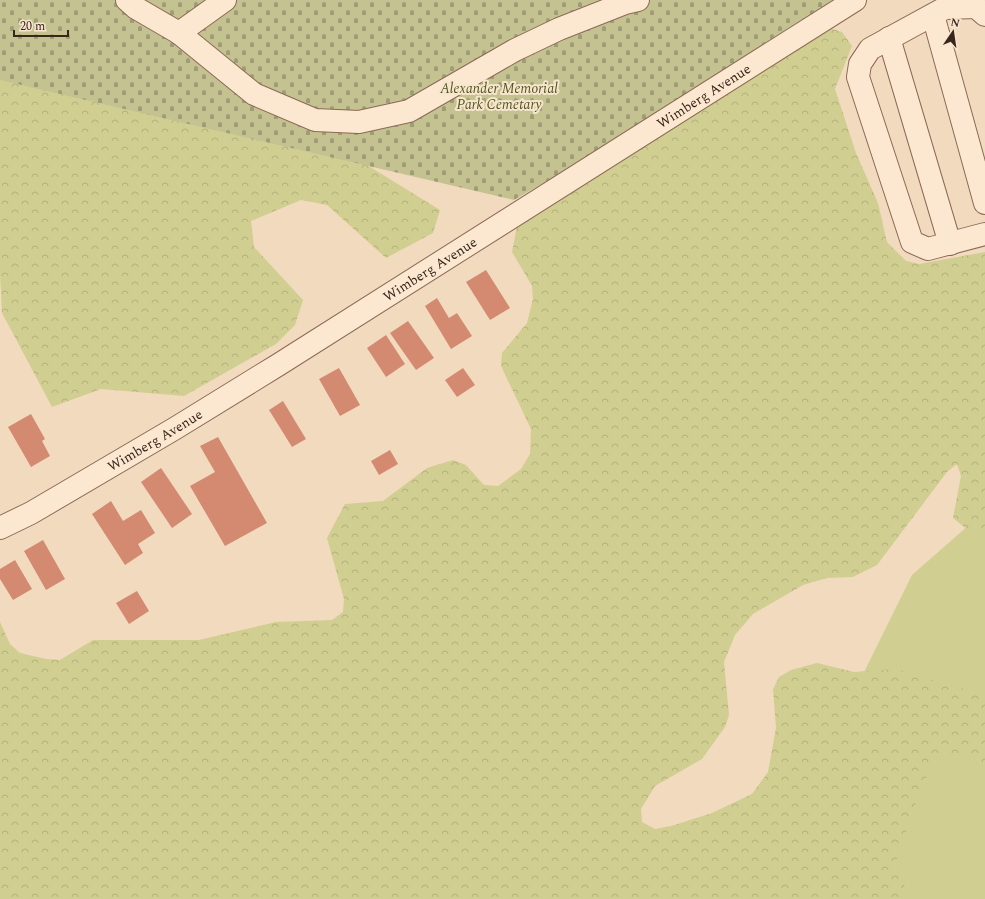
<svg xmlns="http://www.w3.org/2000/svg" width="985" height="899" viewBox="0 0 985 899" font-family="Spectral,serif">
  <style>
    .grass { fill: #d1ce91 }
    .forest { fill: url(#forest-crowns) }
    .cemetery { fill: url(#cemetery-stones) }
    .building { fill: #d38a70 }
    .lines { fill: none; stroke-linecap: round; stroke-linejoin: round }
    .minor-casing { stroke: #8b6955; stroke-width: 24 }
    .minor { stroke: #fce8d1; stroke-width: 22 }
    .labels { text-anchor: middle; dominant-baseline: central; stroke-width: 4; stroke-linejoin: round; paint-order: stroke }
    .park-label { font-size: 14px; font-style: italic; fill: #525820; stroke: #f8e5ce }
    .street-label { font-size: 14px; fill: #39251b; stroke: #f8e5ce }
  </style>
  <defs>
    <pattern id="forest-crowns" width="20" height="18" patternUnits="userSpaceOnUse"><rect width="20" height="18" fill="#d1ce91"/><path d="M2 6a3 3 0 1 1 6 0M12 15a3 3 0 1 1 6 0" fill="none" stroke="#b4b17c"/></pattern>
    <pattern id="cemetery-stones" width="16" height="16" patternUnits="userSpaceOnUse"><rect width="16" height="16" fill="#c4c291"/><path d="M2 7V4a2 2 0 0 1 4 0v3zM10 15v-3a2 2 0 0 1 4 0v3z" fill="#a09d76"/></pattern>
  </defs>
  <rect width="100%" height="100%" fill="#f2dabe"/>
  <polygon class="grass" points="985,511 985,899 784,899 836,729 912,575"/>
  <g class="forest">
    <polygon points="0,0 354,157 440,210 433,233 386,258 327,205 301,200 251,221 254,247 303,300 295,325 276,344 184,396 101,389 52,407 2,313 0,274"/>
    <polygon points="830,28 842,32 852,46 835,89 856,153 878,203 887,242 906,261 919,264 985,252 985,530 973,534 953,518 961,476 957,464 947,472 877,565 853,577 827,578 803,585 753,614 735,635 724,662 729,715 725,727 702,759 655,786 641,809 642,822 655,829 671,826 712,813 752,794 768,772 776,728 773,689 779,677 791,670 817,663 854,672 896,669 985,695 985,769 969,757 943,757 933,765 921,788 896,862 905,887 912,899 0,899 0,622 10,644 20,653 46,659 60,660 93,640 199,640 276,622 332,620 343,612 344,599 327,538 345,504 383,501 427,468 453,460 466,465 484,485 498,486 521,469 530,454 531,429 501,366 502,353 527,323 533,299 532,286 512,252 517,226"/>
  </g>
  <polygon class="cemetery" points="0,0 857,0 514,200 0,80"/>
  <g class="building">
    <polygon points="486,270 510,308 490,320 466,282"/>
    <polygon points="437,298 449,318 457,313 472,336 451,349 425,306"/>
    <polygon points="408,321 434,358 416,370 390,333"/>
    <polygon points="386,335 405,364 386,377 367,348"/>
    <polygon points="339,368 360,405 340,416 319,379"/>
    <polygon points="463,368 475,385 457,397 445,380"/>
    <polygon points="283,401 306,439 292,447 269,410"/>
    <polygon points="31,414 45,439 42,441 50,456 31,467 8,427"/>
    <polygon points="218,437 267,523 225,546 190,486 215,472 200,446"/>
    <polygon points="390,450 398,464 379,475 371,461"/>
    <polygon points="161,468 192,514 172,528 141,482"/>
    <polygon points="111,501 123,521 141,510 155,533 138,544 143,553 125,565 92,514"/>
    <polygon points="43,540 65,579 46,590 24,551"/>
    <polygon points="15,560 32,589 13,600 0,579 0,569"/>
    <polygon points="137,591 149,611 129,624 116,603"/>
  </g>
  <g class="lines">
    <g class="minor-casing">
      <g id="minor">
        <polyline points="127,0 136,8 179,33 254,94 315,120 359,122 409,111 515,50 559,29 625,3 638,0"/>
        <polyline points="933,15 985,203"/>
        <polyline points="985,15 976,7 945,8 870,49 860,64 858,77 912,242 928,249 985,234"/>
        <polyline points="179,33 225,0"/>
        <polyline points="889,38 950,244"/>
        <path id="s1" d="M0,528L31,513L174,429L278,365L855,0"/>
      </g>
    </g>
    <use href="#minor" class="minor"/>
  </g>
  <g class="labels">
    <g class="park-label">
      <text x="499" y="88">Alexander Memorial<tspan x="499" dy="16">Park Cemetary</tspan></text>
    </g>
    <g class="street-label">
      <text stroke="none"><textPath href="#s1" startOffset="826">Wimberg Avenue</textPath></text>
      <text stroke="none"><textPath href="#s1" startOffset="502">Wimberg Avenue</textPath></text>
      <text stroke="none"><textPath href="#s1" startOffset="178">Wimberg Avenue</textPath></text>
    </g>
  </g>
  <g transform="translate(953 32) rotate(13)" stroke="#f8e5ce" stroke-width="3" paint-order="stroke">
  <path d="M0-3L7 15L0 10L-7 15Z" fill="#39251b"/>
  <text y="-6" font-size="11" font-weight="bold" text-anchor="middle" fill="#39251b">N</text>
  </g>
  <path d="M14 30v6h54v-6" fill="none" stroke="#39251b" stroke-width="2"/>
  <text x="20" y="30" font-size="12" fill="#39251b" stroke="#f8e5ce" stroke-width="3" paint-order="stroke">20 m</text>
</svg>
